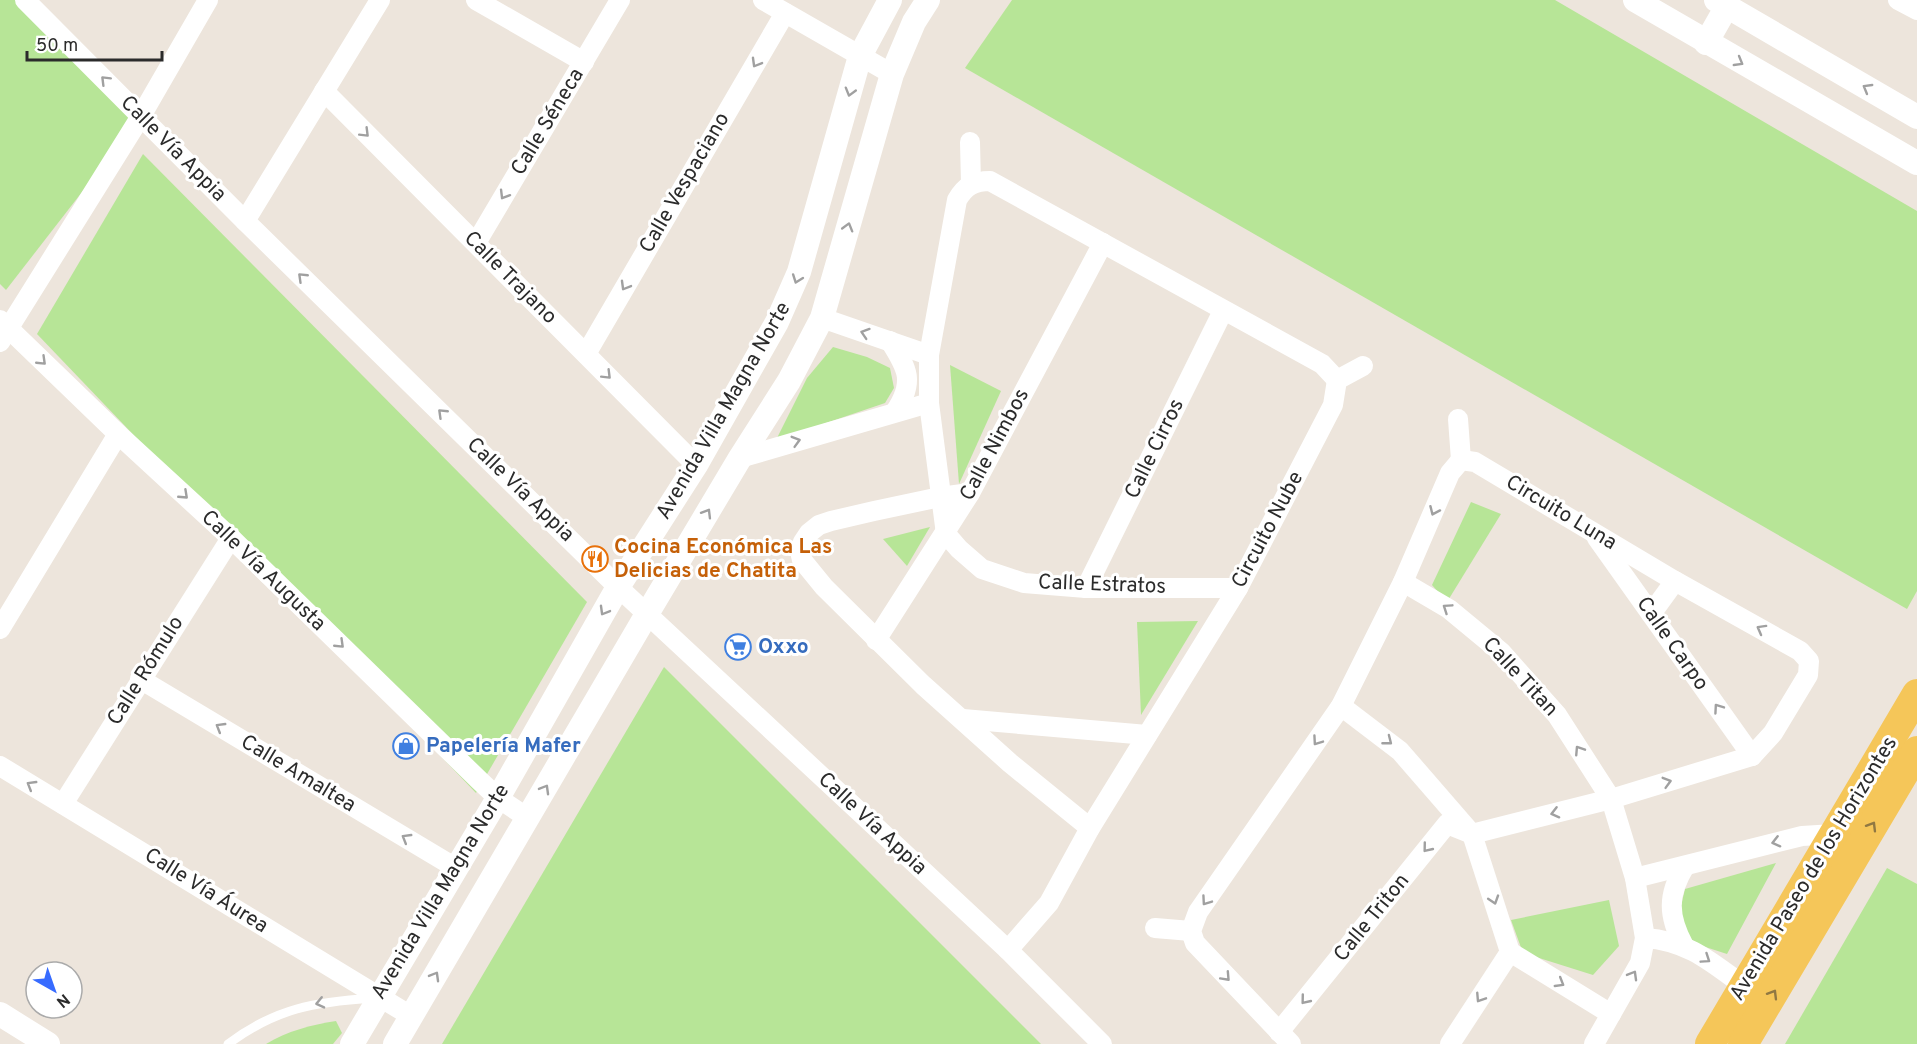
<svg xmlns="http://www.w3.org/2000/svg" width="1917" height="1044" viewBox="0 0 1917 1044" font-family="Overpass,sans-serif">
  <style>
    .green { fill: #b7e597 }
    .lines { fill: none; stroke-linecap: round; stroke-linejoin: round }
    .service { stroke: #fff; stroke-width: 9 }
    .minor { stroke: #fff; stroke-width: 20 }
    .tertiary { stroke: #fff; stroke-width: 24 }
    .primary { stroke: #f5c659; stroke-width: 30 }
    .oneway { stroke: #a0a0a0 }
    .oneway2 { stroke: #907842 }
    .labels { text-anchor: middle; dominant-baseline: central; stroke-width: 6; stroke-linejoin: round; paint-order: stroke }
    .street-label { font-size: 21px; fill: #2b2b2b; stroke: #fff }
    .food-label { font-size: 21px; font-weight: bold; fill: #c56008; stroke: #fff; text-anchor: start }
    .shop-label { font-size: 21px; font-weight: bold; fill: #366cbe; stroke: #fff; text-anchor: start }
  </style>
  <rect width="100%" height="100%" fill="#ede5dc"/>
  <g class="green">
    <polygon points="0,0 16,0 141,116 6,290 0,284"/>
    <polygon points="1012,0 1555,0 1917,211 1917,591 1907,609 965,68"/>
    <polygon points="143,154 587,602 476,793 37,334"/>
    <polygon points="833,347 867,357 890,368 894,388 885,403 776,440 807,378"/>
    <polygon points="950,365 1001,391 959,484"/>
    <polygon points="1471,502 1501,514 1447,602 1432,585"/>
    <polygon points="930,527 907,566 883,539"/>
    <polygon points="1198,621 1141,715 1137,622"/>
    <polygon points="664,667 1041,1044 442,1044"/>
    <polygon points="1776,863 1727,954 1693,943 1678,918 1685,889"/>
    <polygon points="1887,868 1917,884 1917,1044 1785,1044"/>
    <polygon points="1609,900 1619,946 1593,975 1523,953 1511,920"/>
    <path d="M336,1021L342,1033L333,1044H266C287,1031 311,1025 336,1021Z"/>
  </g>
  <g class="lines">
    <path class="service" d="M228,1044C276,1008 315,1002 373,998"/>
    <g class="minor">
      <polyline points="25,0 245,221 618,587 1008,950 1102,1044"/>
      <polyline points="476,0 584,62"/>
      <polyline points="763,0 892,74"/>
      <polyline points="1898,0 1917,10"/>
      <polyline points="324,91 696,465"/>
      <polyline points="970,142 971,184"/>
      <polyline points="245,221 380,0"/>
      <polyline points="476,243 620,0"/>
      <polyline points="822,318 929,355"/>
      <polyline points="0,320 118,434 231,538 480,781 498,798 528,818"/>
      <path d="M890,341C908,369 915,382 895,412"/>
      <polyline points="0,342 141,116 208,0"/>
      <polyline points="586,354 785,13"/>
      <polyline points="1337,380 1363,366"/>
      <polyline points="1458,419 1461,460"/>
      <polyline points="740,458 929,403"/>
      <polyline points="970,493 940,497 874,511 831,521 819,525 809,533 803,542 800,551 802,560 824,587 923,685 1010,763 1090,828"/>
      <polyline points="1597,538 1752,756"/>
      <polyline points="1403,582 1449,609 1501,652 1557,715 1611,799 1635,878 1645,938 1640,963 1594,1044"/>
      <polyline points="1086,588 1223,311"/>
      <path d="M1238,588H1086L1024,583L982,569L959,549L946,534L929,403V355L957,200C965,186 974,181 990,181L1322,364L1337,380"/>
      <polyline points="1651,614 1675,581"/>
      <polyline points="0,629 118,434"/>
      <polyline points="876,640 970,493 1103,243"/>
      <polyline points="140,679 456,868"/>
      <polyline points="1341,706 1400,751 1472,834 1510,952"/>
      <polyline points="963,719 1147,735"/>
      <polyline points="0,766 411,1016"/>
      <polyline points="63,804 231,538"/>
      <polyline points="1635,878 1802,836 1834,834"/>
      <polyline points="1155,928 1191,931"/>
      <path d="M1645,938C1688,941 1711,962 1744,986"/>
      <path d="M1684,946C1668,916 1667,895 1685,866"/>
      <polyline points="1008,950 1049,903 1090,828 1238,588 1333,405 1337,380"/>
      <polyline points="1510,952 1611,1014"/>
      <polyline points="1279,1032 1447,824 1472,834 1611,799 1752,756 1773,733 1808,675 1809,661 1800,651 1675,581 1475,462 1461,460"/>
      <polyline points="1291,1044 1195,943 1191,931 1198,912 1341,706 1403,582 1450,473 1461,460"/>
      <polyline points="1450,1044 1510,952"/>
    </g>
    <g class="tertiary">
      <polyline points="1635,0 1917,163"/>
      <polyline points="1716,0 1917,117"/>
      <polyline points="1706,43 1727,6"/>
      <polyline points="0,1014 48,1044"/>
      <polyline points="352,1044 498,798 618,587 696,465 777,322 799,272 860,56 890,0"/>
      <polyline points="395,1044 647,614 740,458 789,381 822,318 892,74 914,22 928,0"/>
    </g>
    <g class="primary">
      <polyline points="1710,1044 1917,694"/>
      <polyline points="1743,1044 1917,751"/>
    </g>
  </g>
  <defs><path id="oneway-chevron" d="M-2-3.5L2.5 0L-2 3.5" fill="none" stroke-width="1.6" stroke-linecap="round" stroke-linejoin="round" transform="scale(1.5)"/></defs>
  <g class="oneway">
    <use href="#oneway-chevron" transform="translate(1739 62) rotate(30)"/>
    <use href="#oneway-chevron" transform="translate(756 63) rotate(120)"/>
    <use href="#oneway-chevron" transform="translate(105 80) rotate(-135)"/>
    <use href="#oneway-chevron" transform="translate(1867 88) rotate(-150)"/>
    <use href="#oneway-chevron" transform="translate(850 92) rotate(106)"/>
    <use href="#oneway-chevron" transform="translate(365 133) rotate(45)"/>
    <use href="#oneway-chevron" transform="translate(504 195) rotate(121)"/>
    <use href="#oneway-chevron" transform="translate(848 227) rotate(-74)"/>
    <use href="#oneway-chevron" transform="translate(302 277) rotate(-136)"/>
    <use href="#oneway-chevron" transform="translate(797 279) rotate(110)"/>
    <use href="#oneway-chevron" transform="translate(625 286) rotate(120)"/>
    <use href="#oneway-chevron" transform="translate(865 333) rotate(-162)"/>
    <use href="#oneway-chevron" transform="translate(42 361) rotate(44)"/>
    <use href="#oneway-chevron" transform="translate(607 375) rotate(45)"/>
    <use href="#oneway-chevron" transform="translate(442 413) rotate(-136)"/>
    <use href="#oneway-chevron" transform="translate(796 441) rotate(-16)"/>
    <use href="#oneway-chevron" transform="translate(184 495) rotate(43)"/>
    <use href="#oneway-chevron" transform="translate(1434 511) rotate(114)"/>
    <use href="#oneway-chevron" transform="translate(707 513) rotate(-59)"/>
    <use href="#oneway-chevron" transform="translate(1447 608) rotate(-146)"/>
    <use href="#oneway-chevron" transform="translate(604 611) rotate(120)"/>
    <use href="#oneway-chevron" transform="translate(1761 629) rotate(-151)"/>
    <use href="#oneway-chevron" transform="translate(340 644) rotate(44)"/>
    <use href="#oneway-chevron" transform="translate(1718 708) rotate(-125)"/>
    <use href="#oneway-chevron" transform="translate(220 727) rotate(-149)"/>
    <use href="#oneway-chevron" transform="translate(1317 741) rotate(125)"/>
    <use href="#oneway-chevron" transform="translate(1388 741) rotate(38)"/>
    <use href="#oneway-chevron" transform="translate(1579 750) rotate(-123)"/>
    <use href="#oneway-chevron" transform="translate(1667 782) rotate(-16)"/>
    <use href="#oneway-chevron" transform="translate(31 785) rotate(-149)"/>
    <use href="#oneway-chevron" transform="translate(545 789) rotate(-60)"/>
    <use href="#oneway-chevron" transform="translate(1555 813) rotate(166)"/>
    <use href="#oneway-chevron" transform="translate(406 838) rotate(-149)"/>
    <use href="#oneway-chevron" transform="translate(1776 842) rotate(166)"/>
    <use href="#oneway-chevron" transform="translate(1427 848) rotate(129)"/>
    <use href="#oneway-chevron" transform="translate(1494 900) rotate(72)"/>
    <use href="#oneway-chevron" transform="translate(1206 901) rotate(125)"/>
    <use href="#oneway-chevron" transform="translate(1706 959) rotate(34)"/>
    <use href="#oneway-chevron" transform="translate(1633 975) rotate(-60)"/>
    <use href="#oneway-chevron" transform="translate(435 976) rotate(-60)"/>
    <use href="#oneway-chevron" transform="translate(1226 977) rotate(47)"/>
    <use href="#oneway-chevron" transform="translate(1560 983) rotate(31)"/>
    <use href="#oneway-chevron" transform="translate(1480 998) rotate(123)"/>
    <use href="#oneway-chevron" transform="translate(1305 1000) rotate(129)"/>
    <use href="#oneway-chevron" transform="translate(320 1003) rotate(167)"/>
  </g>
  <g class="oneway2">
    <use href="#oneway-chevron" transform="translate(1872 826) rotate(-59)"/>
    <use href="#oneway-chevron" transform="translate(1773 994) rotate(-59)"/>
  </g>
  <defs>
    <g id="restaurant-ring" transform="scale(1.35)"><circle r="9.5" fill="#fff" stroke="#e8710a" stroke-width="1.5"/><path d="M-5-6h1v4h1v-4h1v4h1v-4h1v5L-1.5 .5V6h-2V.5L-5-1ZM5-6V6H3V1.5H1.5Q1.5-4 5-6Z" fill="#e8710a"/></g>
    <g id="supermarket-ring" transform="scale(1.35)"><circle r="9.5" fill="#fff" stroke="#3f7fe0" stroke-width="1.5"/><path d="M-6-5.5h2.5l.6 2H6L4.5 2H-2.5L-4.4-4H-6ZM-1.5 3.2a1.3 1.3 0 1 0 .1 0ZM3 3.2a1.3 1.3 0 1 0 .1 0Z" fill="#3f7fe0"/></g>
    <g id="shop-ring" transform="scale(1.35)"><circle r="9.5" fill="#fff" stroke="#3f7fe0" stroke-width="1.5"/><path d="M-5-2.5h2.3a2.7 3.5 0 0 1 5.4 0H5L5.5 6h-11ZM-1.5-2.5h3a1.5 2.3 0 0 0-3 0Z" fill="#3f7fe0"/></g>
  </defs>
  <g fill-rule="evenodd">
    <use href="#restaurant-ring" x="595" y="559"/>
    <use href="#supermarket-ring" x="738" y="647"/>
    <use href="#shop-ring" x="406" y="746"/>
  </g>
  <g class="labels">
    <g class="street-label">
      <text transform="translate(548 122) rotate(-59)">Calle Séneca</text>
      <text transform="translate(173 149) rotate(45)">Calle Vía Appia</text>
      <text transform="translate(685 183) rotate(-60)">Calle Vespaciano</text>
      <text transform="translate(510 278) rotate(45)">Calle Trajano</text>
      <text transform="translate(724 411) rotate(-60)">Avenida Villa Magna Norte</text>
      <text transform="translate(995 445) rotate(-62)">Calle Nimbos</text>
      <text transform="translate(1155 449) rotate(-64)">Calle Cirros</text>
      <text transform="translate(520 490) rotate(44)">Calle Vía Appia</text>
      <text transform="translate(1561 513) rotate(31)">Circuito Luna</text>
      <text transform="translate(1268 530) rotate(-62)">Circuito Nube</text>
      <text transform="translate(263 571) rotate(44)">Calle Vía Augusta</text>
      <text transform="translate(1102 585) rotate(2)">Calle Estratos</text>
      <text transform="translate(1672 644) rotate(55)">Calle Carpo</text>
      <text transform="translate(146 671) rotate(-58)">Calle Rómulo</text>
      <text transform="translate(1520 677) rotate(47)">Calle Titan</text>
      <text transform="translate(298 774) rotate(31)">Calle Amaltea</text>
      <text transform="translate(872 824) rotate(43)">Calle Vía Appia</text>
      <text transform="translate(1814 869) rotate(-59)">Avenida Paseo de los Horizontes</text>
      <text transform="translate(206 891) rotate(32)">Calle Vía Áurea</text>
      <text transform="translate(441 892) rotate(-59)">Avenida Villa Magna Norte</text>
      <text transform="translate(1372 918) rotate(-51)">Calle Triton</text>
    </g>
    <g class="food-label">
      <text x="614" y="547">Cocina Económica Las<tspan x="614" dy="24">Delicias de Chatita</tspan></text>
    </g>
    <g class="shop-label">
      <text x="758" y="647">Oxxo</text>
      <text x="426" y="746">Papelería Mafer</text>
    </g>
  </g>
  <g transform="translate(54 990) rotate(140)"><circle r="28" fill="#ffffff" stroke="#aaaaaa" stroke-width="1.5"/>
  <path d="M0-4.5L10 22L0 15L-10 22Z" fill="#376bff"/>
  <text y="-9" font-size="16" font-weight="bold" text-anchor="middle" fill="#2b2b2b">N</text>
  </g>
  <path d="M27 51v9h135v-9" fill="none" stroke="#2b2b2b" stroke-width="3"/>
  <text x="36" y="51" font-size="18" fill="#2b2b2b" stroke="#ffffff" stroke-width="4.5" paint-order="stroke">50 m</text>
</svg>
